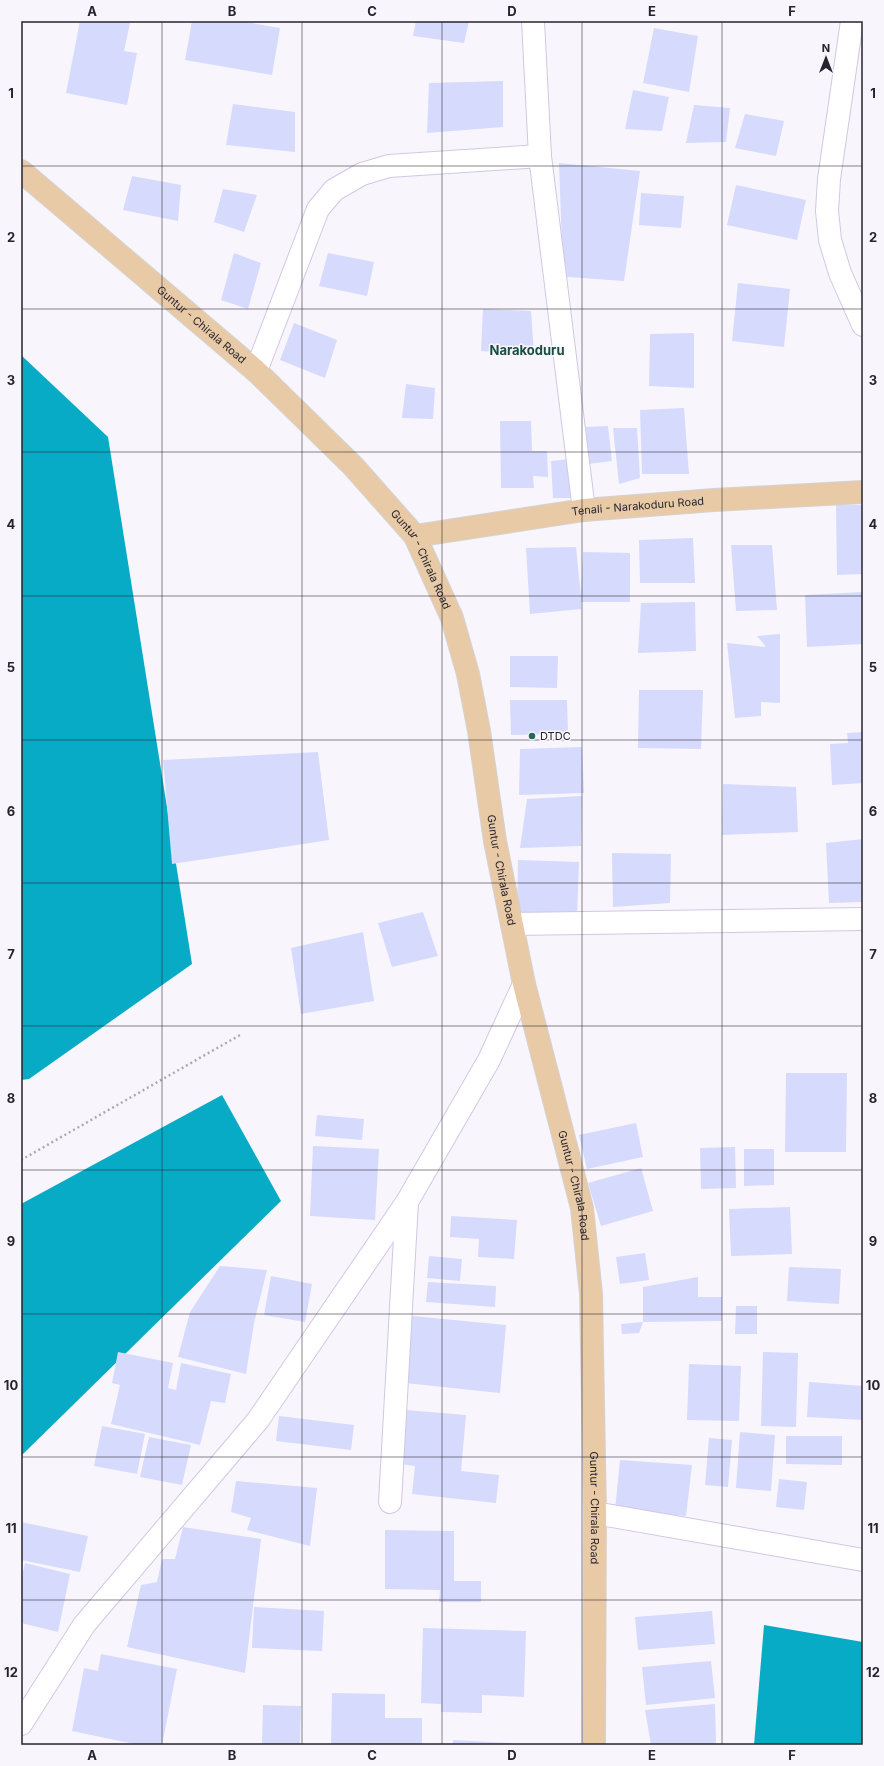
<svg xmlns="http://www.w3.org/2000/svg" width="884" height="1766" viewBox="0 0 884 1766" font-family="Inter,sans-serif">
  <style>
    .water { fill: #08abc6 }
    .building { fill: #d6dafc }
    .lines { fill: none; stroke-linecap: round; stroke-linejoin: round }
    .minor-casing { stroke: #d2c7e4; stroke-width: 24 }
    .secondary-casing { stroke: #d2c7e4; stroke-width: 24 }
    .primary-casing { stroke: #d4d3d5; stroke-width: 24 }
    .path { stroke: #adaab2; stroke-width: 2.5; stroke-dasharray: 2 3; stroke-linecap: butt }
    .minor { stroke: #fff; stroke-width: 22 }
    .secondary { stroke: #fff; stroke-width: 22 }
    .primary { stroke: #e8caa6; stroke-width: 22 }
    .grid { fill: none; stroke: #27232e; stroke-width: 1; stroke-opacity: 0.55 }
    .poi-dot { fill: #256858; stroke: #f8f6fc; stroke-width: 1.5 }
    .labels { text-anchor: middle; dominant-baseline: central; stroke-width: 3; stroke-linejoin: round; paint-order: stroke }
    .street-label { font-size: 11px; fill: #27232e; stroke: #f8f6fc }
    .poi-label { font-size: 11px; fill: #27232e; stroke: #f8f6fc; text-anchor: start }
    .quarter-label { font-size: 13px; font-weight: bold; fill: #184d41; stroke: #f8f6fc }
    .neatline { fill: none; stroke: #27232e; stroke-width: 1.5 }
    .grid-label { font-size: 13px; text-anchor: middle; font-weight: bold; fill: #27232e }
  </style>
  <rect width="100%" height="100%" fill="#f8f6fc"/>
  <g class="water">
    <polygon points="21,355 108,437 192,964 29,1079 21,1080"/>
    <polygon points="222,1095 281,1201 21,1456 21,1204"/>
    <polygon points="764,1625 863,1642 863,1745 754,1745"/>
  </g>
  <g class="building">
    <polygon points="80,21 118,21 130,23 124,51 137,53 127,105 66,93"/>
    <polygon points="192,21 240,21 280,28 272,75 185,60"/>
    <polygon points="416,21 469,21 464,43 413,36"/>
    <polygon points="654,28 698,36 689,92 643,83"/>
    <polygon points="503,81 503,127 427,133 429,83"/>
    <polygon points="633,90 669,97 662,131 625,129"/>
    <polygon points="233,104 295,112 295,152 226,145"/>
    <polygon points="694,105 730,108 726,142 686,143"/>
    <polygon points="745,114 784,121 776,156 735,148"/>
    <polygon points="559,163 640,171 624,281 555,276 563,273"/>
    <polygon points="132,176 181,185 178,221 123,210"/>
    <polygon points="736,185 806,200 797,240 727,225"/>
    <polygon points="223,189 257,195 244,232 214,222"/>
    <polygon points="641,193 684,196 681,228 639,225"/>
    <polygon points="234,253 261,263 248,309 221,300"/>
    <polygon points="328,253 374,262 367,296 319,286"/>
    <polygon points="738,283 790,289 784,347 732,341"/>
    <polygon points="483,309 531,311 534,355 481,351"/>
    <polygon points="294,323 337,340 325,378 280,360"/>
    <polygon points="694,333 694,388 649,386 650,334"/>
    <polygon points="406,384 435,388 433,419 402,418"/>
    <polygon points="684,408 689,474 642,474 640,410"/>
    <polygon points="500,421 531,421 532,451 547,451 548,477 533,476 534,488 501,488"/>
    <polygon points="608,426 612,461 588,464 586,427"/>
    <polygon points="613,428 637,428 640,478 619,484"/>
    <polygon points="571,459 573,498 553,498 551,461"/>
    <polygon points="836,505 863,505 863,574 837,575"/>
    <polygon points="693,538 695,583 640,583 639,540"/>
    <polygon points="731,545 772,545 777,610 736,611"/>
    <polygon points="576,547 581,596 583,552 630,553 630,602 581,602 581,609 530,614 526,548"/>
    <polygon points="863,592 863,644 807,647 805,595"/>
    <polygon points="695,602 696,651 638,653 641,603"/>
    <polygon points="780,634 780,703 761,702 761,716 735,718 727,643 766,647 757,636"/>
    <polygon points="510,656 558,656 557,688 510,687"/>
    <polygon points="639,690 703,690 701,749 638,748"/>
    <polygon points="510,700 567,700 568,734 511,735"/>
    <polygon points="863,732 863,783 832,785 830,744 848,743 847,733"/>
    <polygon points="582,747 584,793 519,795 520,749"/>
    <polygon points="318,752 329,840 172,864 163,760"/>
    <polygon points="723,784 796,787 798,832 722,835"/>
    <polygon points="582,796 581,846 520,848 527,799"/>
    <polygon points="863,839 863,902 829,903 826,843"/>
    <polygon points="612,853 671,854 670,903 613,907"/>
    <polygon points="518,860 579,862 577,917 517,917"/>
    <polygon points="423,912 438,956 392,967 378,923"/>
    <polygon points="363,932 374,1001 301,1014 291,948"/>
    <polygon points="786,1073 847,1073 846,1152 785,1152"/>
    <polygon points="317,1115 364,1119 362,1140 315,1136"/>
    <polygon points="636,1123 643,1157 587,1169 579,1135"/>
    <polygon points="313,1146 379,1149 375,1220 310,1216"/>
    <polygon points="735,1147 736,1188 701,1189 700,1148"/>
    <polygon points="744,1149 774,1149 774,1185 744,1186"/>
    <polygon points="641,1168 653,1211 601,1226 588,1183"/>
    <polygon points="790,1207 792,1254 731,1256 729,1209"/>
    <polygon points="451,1216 517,1220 514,1259 478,1257 479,1239 450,1237"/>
    <polygon points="645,1253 649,1280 620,1284 616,1257"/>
    <polygon points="429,1256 462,1259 460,1281 427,1278"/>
    <polygon points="220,1266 267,1270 254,1323 246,1374 178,1357 190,1312"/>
    <polygon points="789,1267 841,1269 839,1304 787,1301"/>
    <polygon points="271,1276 312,1284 305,1322 264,1315"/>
    <polygon points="698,1277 698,1297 722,1297 722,1321 643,1322 643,1287"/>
    <polygon points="428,1282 496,1286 495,1307 426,1302"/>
    <polygon points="736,1306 757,1306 757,1334 735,1334"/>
    <polygon points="412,1316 506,1325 500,1393 405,1383"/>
    <polygon points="643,1322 639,1333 622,1334 621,1324"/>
    <polygon points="118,1352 173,1363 168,1388 176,1390 181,1363 231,1374 225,1403 211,1401 200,1445 111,1424 120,1385 112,1383"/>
    <polygon points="763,1352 798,1353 796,1427 761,1426"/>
    <polygon points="689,1364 741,1366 739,1421 687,1420"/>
    <polygon points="809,1382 863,1386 863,1420 807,1417"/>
    <polygon points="406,1410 466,1415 461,1471 499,1475 496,1503 412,1494 415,1466 401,1464"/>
    <polygon points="279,1416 354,1425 351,1450 276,1441"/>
    <polygon points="102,1426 145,1434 137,1474 94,1466"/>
    <polygon points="740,1432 775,1435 771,1491 736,1488"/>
    <polygon points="786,1436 842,1436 842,1465 786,1464"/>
    <polygon points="149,1437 191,1445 182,1485 140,1477"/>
    <polygon points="709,1438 732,1440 728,1487 705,1485"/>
    <polygon points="620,1460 692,1465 686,1516 615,1510"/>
    <polygon points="779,1479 807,1482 804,1510 776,1507"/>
    <polygon points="236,1481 317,1488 310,1546 247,1530 251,1518 231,1512"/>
    <polygon points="21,1522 88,1536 80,1572 21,1560"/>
    <polygon points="183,1527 261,1539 245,1673 127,1647 141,1585 157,1582 162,1559 175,1559"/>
    <polygon points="385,1530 454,1531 454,1581 481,1581 481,1602 439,1602 440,1590 385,1589"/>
    <polygon points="25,1563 70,1574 58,1632 21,1623 21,1581"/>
    <polygon points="254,1607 324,1611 322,1651 252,1648"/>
    <polygon points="712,1611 715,1644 638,1650 635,1617"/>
    <polygon points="423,1628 526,1631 524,1697 482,1695 482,1713 441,1712 441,1704 421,1703"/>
    <polygon points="101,1654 177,1669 162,1745 139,1745 72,1731 84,1668 98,1671"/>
    <polygon points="711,1661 715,1698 646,1705 642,1667"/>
    <polygon points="332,1693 385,1694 385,1718 422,1718 422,1745 331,1745"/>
    <polygon points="715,1704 716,1744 651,1745 645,1710"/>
    <polygon points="263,1705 301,1706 300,1745 262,1745"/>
    <polygon points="453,1740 512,1743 512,1745 453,1745"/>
  </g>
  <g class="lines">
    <g class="minor-casing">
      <g id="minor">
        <polyline points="533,21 540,156 584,510"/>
        <polyline points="852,21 829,179 827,211 830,240 840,273 863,325"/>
        <polyline points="256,371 318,209 334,190 362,174 389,166 540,156"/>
        <polyline points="512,924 863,919"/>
        <polyline points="390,1502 407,1202"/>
        <polyline points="595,1513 863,1560"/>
      </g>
    </g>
    <g class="secondary-casing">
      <polyline id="secondary" points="21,1724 84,1625 258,1420 407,1202 489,1060 524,984"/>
    </g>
    <g class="primary-casing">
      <g id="primary">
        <path id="s1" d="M21,171L256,371L353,466L415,536L452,618L468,674L479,731L495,841L524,984L582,1208L591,1294L595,1513L594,1745"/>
        <path id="s2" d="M415,536L584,510L714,500L863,492"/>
      </g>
    </g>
    <polyline class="path" points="21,1160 240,1035"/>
    <use href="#minor" class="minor"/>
    <use href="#secondary" class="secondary"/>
    <use href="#primary" class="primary"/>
  </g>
  <path class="grid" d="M162,21V1745M302,21V1745M442,21V1745M582,21V1745M722,21V1745M21,166H863M21,309H863M21,452H863M21,596H863M21,740H863M21,883H863M21,1026H863M21,1170H863M21,1314H863M21,1457H863M21,1600H863"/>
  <circle class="poi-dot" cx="532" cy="736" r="4"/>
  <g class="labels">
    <g class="street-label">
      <text stroke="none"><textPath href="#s1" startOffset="237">Guntur - Chirala Road</textPath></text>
      <text stroke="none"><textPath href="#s2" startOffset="225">Tenali - Narakoduru Road</textPath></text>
      <text stroke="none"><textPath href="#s1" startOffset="561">Guntur - Chirala Road</textPath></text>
      <text stroke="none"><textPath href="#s1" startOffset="885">Guntur - Chirala Road</textPath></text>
      <text stroke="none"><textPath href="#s1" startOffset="1209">Guntur - Chirala Road</textPath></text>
      <text stroke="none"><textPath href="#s1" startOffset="1533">Guntur - Chirala Road</textPath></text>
    </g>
    <g class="poi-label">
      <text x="540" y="736">DTDC</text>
    </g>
    <g class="quarter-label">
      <text x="527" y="350">Narakoduru</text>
    </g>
  </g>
  <rect width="884" height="1766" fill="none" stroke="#f8f6fc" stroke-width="44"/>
  <g transform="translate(826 58)" stroke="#f8f6fc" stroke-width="3" paint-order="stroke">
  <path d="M0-3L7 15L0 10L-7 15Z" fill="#27232e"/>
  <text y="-6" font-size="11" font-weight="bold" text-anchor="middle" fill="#27232e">N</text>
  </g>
  <rect x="22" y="22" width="840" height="1722" class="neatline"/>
  <g class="grid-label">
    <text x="92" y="16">A</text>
    <text x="232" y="16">B</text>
    <text x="372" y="16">C</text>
    <text x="512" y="16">D</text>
    <text x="652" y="16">E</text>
    <text x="792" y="16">F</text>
    <text x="11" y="98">1</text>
    <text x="873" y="98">1</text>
    <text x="11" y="242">2</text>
    <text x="873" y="242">2</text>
    <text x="11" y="385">3</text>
    <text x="873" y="385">3</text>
    <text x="11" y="529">4</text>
    <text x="873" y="529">4</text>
    <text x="11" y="672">5</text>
    <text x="873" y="672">5</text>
    <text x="11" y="816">6</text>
    <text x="873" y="816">6</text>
    <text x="11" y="959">7</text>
    <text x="873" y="959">7</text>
    <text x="11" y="1103">8</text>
    <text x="873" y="1103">8</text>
    <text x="11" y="1246">9</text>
    <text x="873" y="1246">9</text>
    <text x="11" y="1390">10</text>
    <text x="873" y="1390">10</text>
    <text x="11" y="1533">11</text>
    <text x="873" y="1533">11</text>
    <text x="11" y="1677">12</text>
    <text x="873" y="1677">12</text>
    <text x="92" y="1760">A</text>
    <text x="232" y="1760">B</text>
    <text x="372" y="1760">C</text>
    <text x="512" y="1760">D</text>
    <text x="652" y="1760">E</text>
    <text x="792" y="1760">F</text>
  </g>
</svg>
